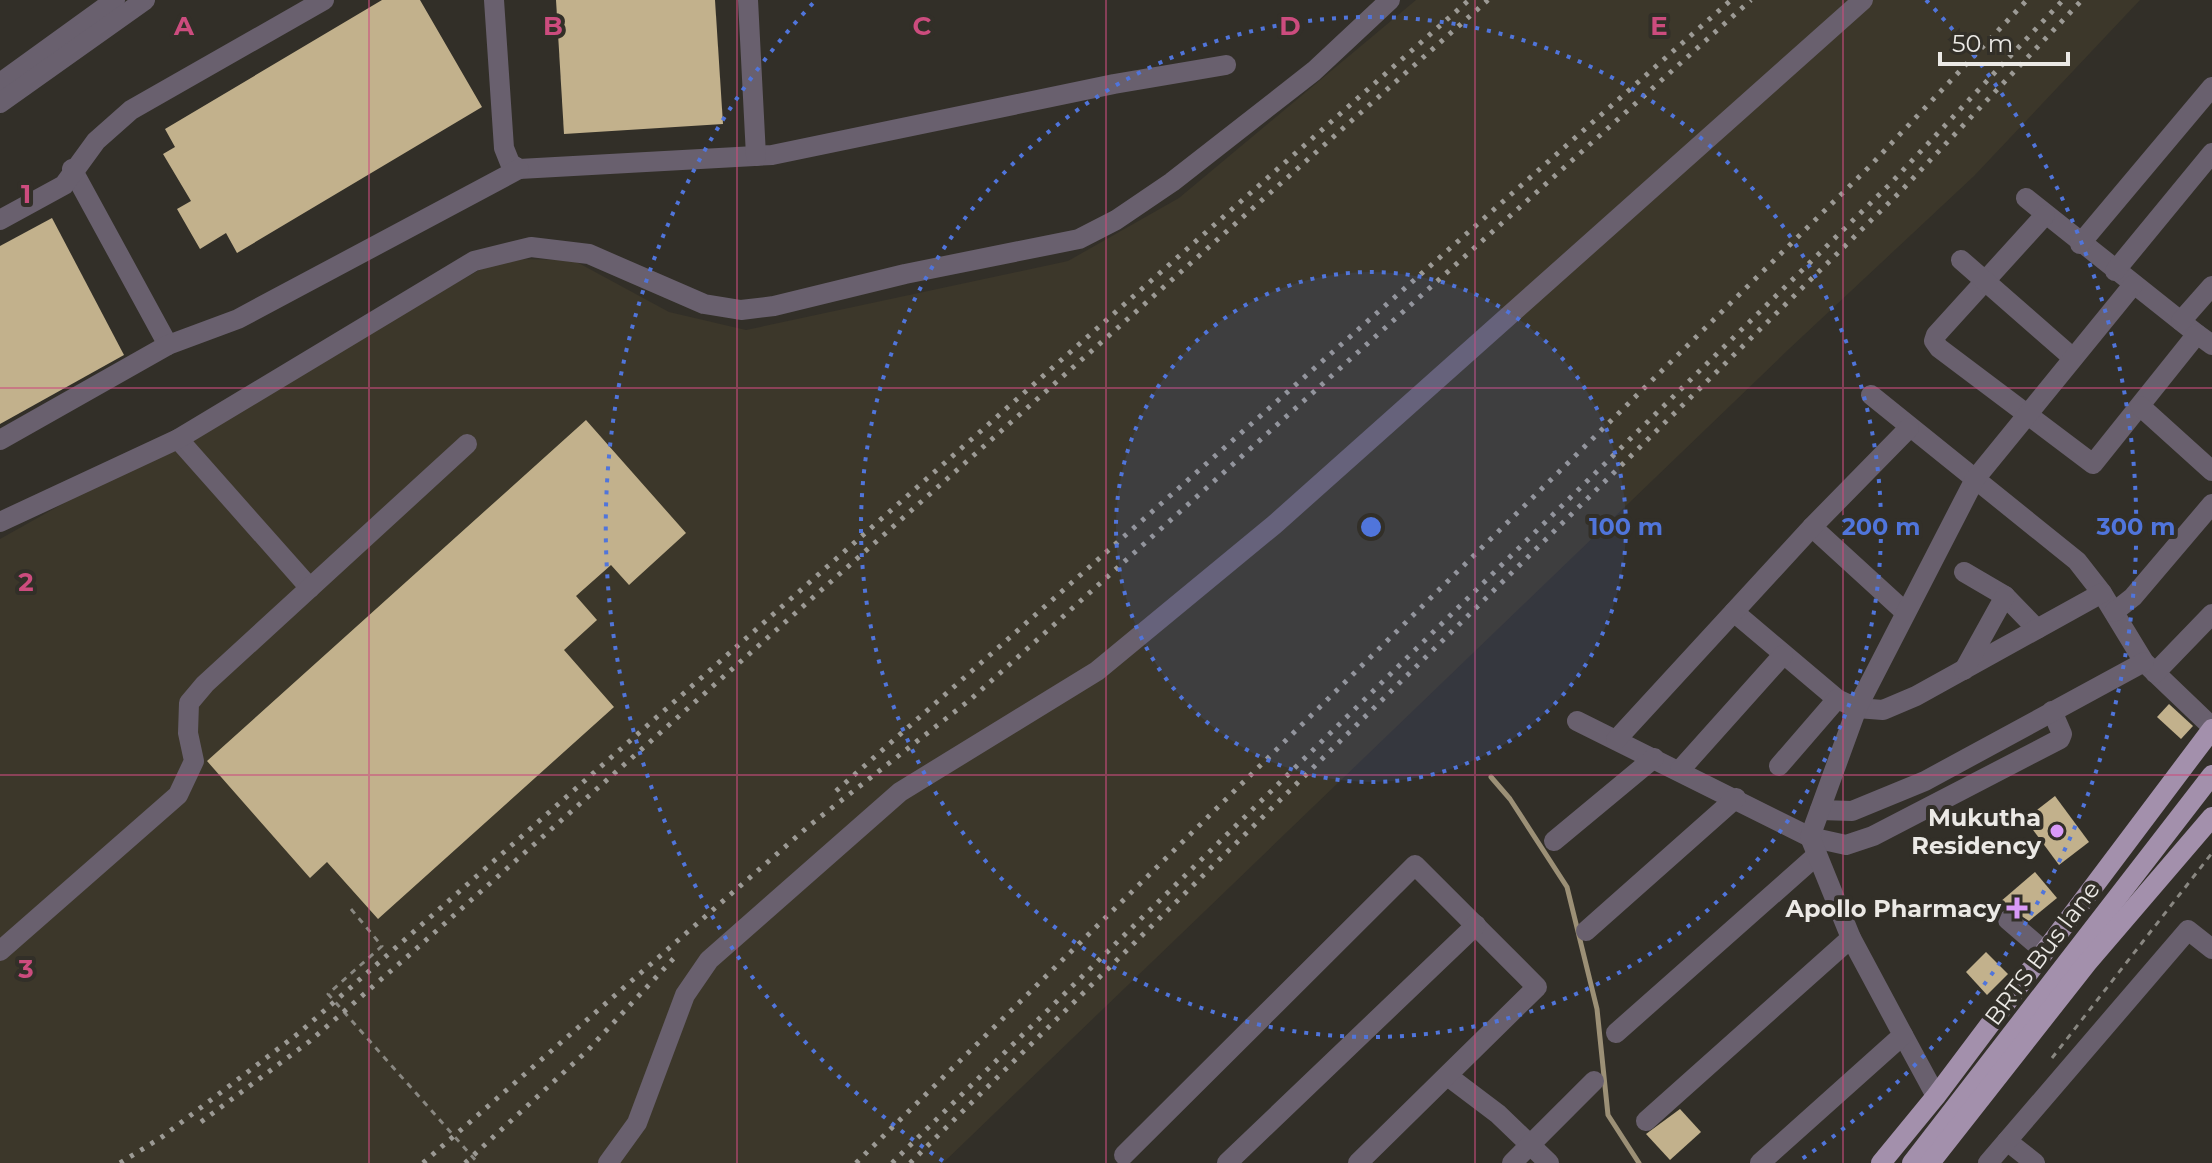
<svg xmlns="http://www.w3.org/2000/svg" width="2212" height="1163" viewBox="0 0 2212 1163" font-family="Montserrat,sans-serif">
  <style>
    .built { fill: #3c372a }
    .lines { fill: none; stroke-linecap: round; stroke-linejoin: round }
    .stream { stroke: #9c9076; stroke-width: 5 }
    .building { fill: #c2b18c }
    .path { stroke: #898781; stroke-width: 3; stroke-dasharray: 6 6; stroke-linecap: butt }
    .minor { stroke: #69606e; stroke-width: 20 }
    .major { stroke: #a390ac; stroke-width: 20 }
    .rail { stroke: #9c9a95; stroke-width: 5; stroke-dasharray: 4 8; stroke-linecap: butt }
    .grid { fill: none; stroke: #cc4c7e; stroke-width: 2; stroke-opacity: 0.55 }
    .ring { fill: none; stroke: #5075db; stroke-width: 4; stroke-dasharray: 4 8 }
    .poi-dot { fill: #d99af7; stroke: #322f28; stroke-width: 3 }
    .labels { text-anchor: middle; dominant-baseline: central; stroke-width: 8; stroke-linejoin: round; paint-order: stroke }
    .poi-label { font-size: 24px; font-weight: bold; fill: #ebe9e5; stroke: #322f28; text-anchor: end }
    .street-label { font-size: 24px; fill: #ebe9e5; stroke: #322f28 }
    .grid-label { font-size: 26px; text-anchor: middle; font-weight: bold; fill: #cc4c7e; stroke: #322f28; stroke-width: 8; stroke-linejoin: round; paint-order: stroke }
    .centre { fill: #5075db; stroke: #322f28; stroke-width: 4 }
    .ring-label { font-size: 24px; text-anchor: middle; font-weight: bold; fill: #5075db; stroke: #322f28; stroke-width: 8; stroke-linejoin: round; paint-order: stroke }
  </style>
  <rect width="100%" height="100%" fill="#322f28"/>
  <polygon class="built" points="1416,0 2140,0 1974,176 1789,349 943,1163 0,1163 0,539 499,259 573,260 669,312 746,330 1068,261 1179,198"/>
  <g class="lines">
    <polyline class="stream" points="1491,777 1510,799 1567,887 1597,1009 1608,1115 1639,1163"/>
  </g>
  <g class="building">
    <polygon points="382,0 420,0 482,107 237,253 226,233 200,249 177,209 191,201 163,154 175,147 165,129"/>
    <polygon points="556,0 715,0 723,124 564,134"/>
    <polygon points="52,218 124,355 0,424 0,246"/>
    <polygon points="586,420 686,533 629,585 611,565 576,596 597,620 564,650 614,707 378,919 327,862 310,878 207,761"/>
    <polygon points="2169,704 2193,726 2181,739 2157,717"/>
    <polygon points="2055,796 2089,842 2059,865 2025,819"/>
    <polygon points="2035,872 2057,898 2029,921 2000,902"/>
    <polygon points="1986,952 2008,974 1987,995 1966,972"/>
    <polygon points="1680,1109 1701,1132 1670,1160 1646,1134"/>
  </g>
  <g class="lines">
    <g class="path">
      <polyline points="351,909 382,946 328,994 478,1163"/>
      <polyline points="2052,1058 2212,853"/>
    </g>
    <g class="minor">
      <polyline points="494,0 504,148 510,163 519,169 772,155 1114,84 1226,65"/>
      <polyline points="748,0 756,156"/>
      <polyline points="0,83 115,0"/>
      <polyline points="0,103 145,0"/>
      <polyline points="72,169 168,345"/>
      <polyline points="2026,198 2197,334"/>
      <polyline points="2045,215 1936,335 1934,341 1939,348 2093,464 2197,334 2212,345"/>
      <polyline points="0,220 64,185 96,141 131,110 324,0"/>
      <polyline points="2080,244 2212,87"/>
      <polyline points="1961,260 2073,358"/>
      <polyline points="2115,271 2212,153"/>
      <polyline points="2181,321 2212,286"/>
      <polyline points="1871,395 2077,561 2102,593 2144,662 2212,727"/>
      <polyline points="2140,406 2212,471"/>
      <polyline points="178,439 310,588"/>
      <polyline points="0,440 168,345 238,319 519,169"/>
      <polyline points="0,522 178,439 474,261 531,247 589,254 704,304 741,310 774,306 905,274 1079,239 1116,220 1172,182 1314,71 1390,0"/>
      <polyline points="1812,527 1905,612"/>
      <polyline points="1964,572 2005,596 2037,629"/>
      <polyline points="1734,612 1837,699 1857,708 1883,710 1916,696 2102,593"/>
      <polyline points="2114,612 2133,597 2212,504"/>
      <polyline points="1964,670 2005,596"/>
      <polyline points="2155,673 2212,614"/>
      <polyline points="1577,721 1810,837 1846,845 1873,836 2060,739 2062,734 2052,711"/>
      <polyline points="1616,740 1812,527 1909,428"/>
      <polyline points="1779,766 1837,699"/>
      <polyline points="1680,770 1783,655"/>
      <polyline points="1820,810 1852,811 1925,781 2144,662"/>
      <polyline points="1554,841 1654,758"/>
      <polyline points="2008,920 2044,951"/>
      <polyline points="1586,931 1736,798"/>
      <polyline points="0,951 178,795 194,761 188,733 189,703 205,684 467,444"/>
      <polyline points="1616,1033 1817,855"/>
      <polyline points="1903,1035 1936,1096"/>
      <polyline points="1449,1077 1498,1114 1549,1163"/>
      <polyline points="1646,1121 1851,938"/>
      <polyline points="2007,1141 2035,1163"/>
      <polyline points="1124,1155 1415,865 1537,987 1358,1163"/>
      <polyline points="608,1163 637,1123 685,995 709,960 900,792 1097,671 1274,525 1863,0"/>
      <polyline points="1227,1163 1476,925"/>
      <polyline points="1512,1163 1594,1081"/>
      <polyline points="1760,1163 1903,1035 1851,938 1810,837 1857,708 1975,479 2133,285"/>
      <polyline points="1988,1163 2188,930 2212,949"/>
    </g>
    <g class="major">
      <polyline points="1881,1163 1936,1096 2212,729"/>
      <polyline points="1912,1163 2212,775"/>
      <polyline points="1930,1163 2087,963 2212,817"/>
    </g>
    <g class="rail">
      <polyline points="836,791 1731,0"/>
      <polyline points="201,1122 310,1041 408,956 1488,0"/>
      <polyline points="120,1163 162,1137 299,1033 1469,0"/>
      <polyline points="423,1163 810,825 971,699 1751,0"/>
      <polyline points="465,1163 587,1051 675,957"/>
      <polyline points="856,1163 1869,167 2027,0"/>
      <polyline points="892,1163 1890,184 2063,0"/>
      <polyline points="910,1163 1901,191 2082,0"/>
    </g>
  </g>
  <path class="grid" d="M369,0V1163M737,0V1163M1106,0V1163M1475,0V1163M1843,0V1163M0,388H2212M0,775H2212"/>
  <circle cx="1371" cy="527" r="255" fill="#5075db" fill-opacity=".12"/>
  <g class="ring">
    <circle cx="1371" cy="527" r="255"/>
    <circle cx="1371" cy="527" r="510"/>
    <path d="M943 1161A765 765 0 0 1 816 0M1926 0A765 765 0 0 1 1799 1161"/>
  </g>
  <g class="poi-dot">
    <circle cx="2057" cy="831" r="8"/>
    <path d="M2013 896h8v8h8v8h-8v8h-8v-8h-8v-8h8z"/>
  </g>
  <g class="labels">
    <g class="poi-label">
      <text x="2041" y="817">Mukutha<tspan x="2041" dy="28">Residency</tspan></text>
      <text x="2001" y="908">Apollo Pharmacy</text>
    </g>
    <g class="street-label">
      <text transform="translate(2042 953) rotate(-53)">BRTS Bus lane</text>
    </g>
  </g>
  <g class="grid-label">
    <text x="184" y="35">A</text>
    <text x="553" y="35">B</text>
    <text x="922" y="35">C</text>
    <text x="1290" y="35">D</text>
    <text x="1659" y="35">E</text>
    <text x="26" y="203">1</text>
    <text x="26" y="591">2</text>
    <text x="26" y="978">3</text>
  </g>
  <circle cx="1371" cy="527" r="12" class="centre"/>
  <g class="ring-label">
    <text x="1626" y="535">100 m</text>
    <text x="1881" y="535">200 m</text>
    <text x="2136" y="535">300 m</text>
  </g>
  <path d="M1940 52v12h128v-12" fill="none" stroke="#ebe9e5" stroke-width="4"/>
  <text x="1952" y="52" font-size="24" fill="#ebe9e5" stroke="#322f28" stroke-width="6" paint-order="stroke">50 m</text>
</svg>
